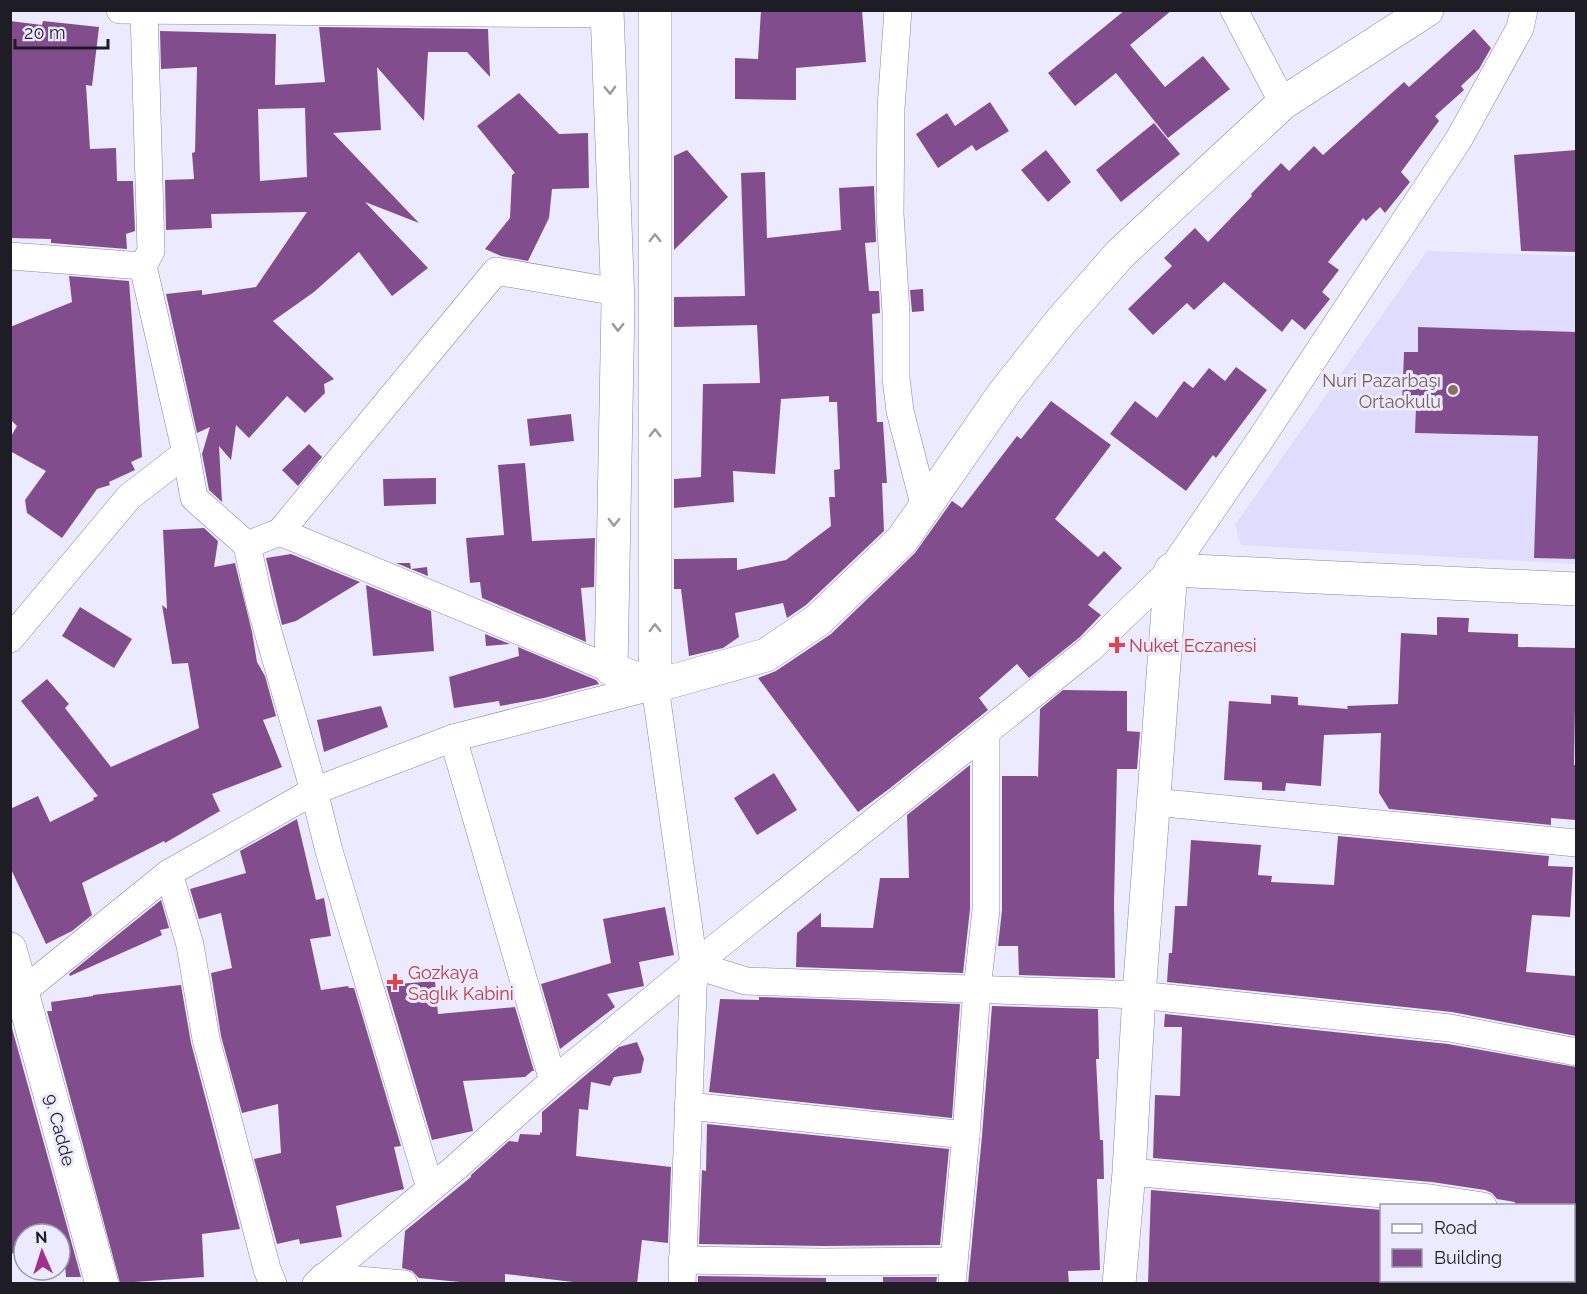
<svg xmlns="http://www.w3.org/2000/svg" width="1587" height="1294" viewBox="0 0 1587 1294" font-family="Raleway,sans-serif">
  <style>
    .built { fill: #e0dcfd }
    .building { fill: #824d8c; fill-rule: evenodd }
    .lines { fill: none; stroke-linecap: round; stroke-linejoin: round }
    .minor-casing { stroke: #89879e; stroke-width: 28 }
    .tertiary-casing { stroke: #89879e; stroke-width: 34 }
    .minor { stroke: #fff; stroke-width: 27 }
    .tertiary { stroke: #fff; stroke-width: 33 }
    .oneway { stroke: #9a999d }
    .education-dot { fill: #8d6e63; stroke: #eceafe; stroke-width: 2 }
    .health-dot { fill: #e0444e; stroke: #eceafe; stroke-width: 2 }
    .labels { text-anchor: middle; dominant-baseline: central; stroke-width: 6; stroke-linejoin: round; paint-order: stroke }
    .education-label { font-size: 18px; fill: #785e54; stroke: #eceafe; text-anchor: end }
    .health-label { font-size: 18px; fill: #be3a42; stroke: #eceafe; text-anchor: start }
    .street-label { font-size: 18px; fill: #1e1d26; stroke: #eceafe }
  </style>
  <rect width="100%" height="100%" fill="#eceafe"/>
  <polygon class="built" points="1427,251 1576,256 1576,564 1241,545 1235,525"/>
  <g class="building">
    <polygon points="761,10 862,10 866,62 796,68 796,100 735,99 735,58 758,59"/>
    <polygon points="1125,10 1172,10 1130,45 1165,87 1203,56 1230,89 1168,138 1116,73 1075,106 1048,73"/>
    <polygon points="10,21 42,25 43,21 99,27 92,86 86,85 90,149 116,148 117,181 133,181 135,231 126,234 127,249 51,243 51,239 10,238"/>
    <path d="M319,27L488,29L490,77L467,52H428L424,121L377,67L381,130L333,133L419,223L365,202L428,268L392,296L359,252L314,292L273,321L334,379L324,384L325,393L305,413L287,396L249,438L236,425L231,460L219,446L222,502L209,490L202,454L210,427L197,433L166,294L202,290V295L256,287L307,212L211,214L212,228L166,230L165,180L194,179L192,153L195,152L197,67L161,69L160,31L276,34L275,85L325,82ZM305,108L307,177L260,181L258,109Z"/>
    <polygon points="1474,29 1491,48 1479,69 1461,86 1464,90 1435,116 1439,121 1401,172 1410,182 1385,213 1380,207 1366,221 1363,218 1328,262 1339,270 1322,292 1330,299 1305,330 1292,319 1282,332 1224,282 1194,310 1187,303 1153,335 1128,309 1172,266 1164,258 1195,228 1208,242 1252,196 1251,194 1281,163 1289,171 1314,146 1323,155 1404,82 1409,87"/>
    <polygon points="519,93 559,134 588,133 589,188 552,189 549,218 528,261 501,256 485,249 510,218 512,175 515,173 477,126"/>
    <polygon points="990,102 1009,131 976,151 972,145 938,168 916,134 947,113 955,126"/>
    <polygon points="1154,123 1180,154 1121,202 1096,170"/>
    <polygon points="687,150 728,197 674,250 674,156"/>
    <polygon points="1046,150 1071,182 1048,202 1021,170"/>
    <polygon points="1576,150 1576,252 1521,251 1514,155"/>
    <polygon points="765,172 767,238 841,230 839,188 874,186 876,242 865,243 869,291 879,291 880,313 872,314 877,422 883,422 887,483 882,483 884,531 806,605 787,618 783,603 735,613 739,637 723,648 689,656 681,589 674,589 674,559 737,558 737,570 786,560 831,526 829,497 835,497 834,470 840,469 837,402 829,402 829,396 781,399 775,474 733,471 734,502 674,508 674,479 701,477 703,384 760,383 757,325 674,327 674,297 745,296 741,173"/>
    <polygon points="69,276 129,281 142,457 131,462 135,470 109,482 110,485 97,489 62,538 27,513 25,500 46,471 10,451 10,438 17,426 10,419 10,327 72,302"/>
    <polygon points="923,289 924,311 912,312 910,290"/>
    <polygon points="1418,327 1576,332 1576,559 1534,558 1538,436 1415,433 1416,407 1402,406 1404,352 1418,352"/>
    <polygon points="1236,367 1267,390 1216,458 1213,455 1186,491 1110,434 1135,401 1157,418 1184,381 1193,388 1209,368 1225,381"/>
    <polygon points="1051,401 1111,445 1055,519 1098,557 1104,551 1122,568 1088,605 1101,615 1080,637 1029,678 1017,664 979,698 988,710 889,789 858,812 758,678 776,671 831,634 915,553 952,501 962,508 1017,436 1021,439"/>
    <polygon points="571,414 574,441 530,446 527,419"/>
    <polygon points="309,444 322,457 298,486 282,470"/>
    <polygon points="525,463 532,541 595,538 594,587 581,588 586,642 482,598 480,582 470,583 466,538 504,535 498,465"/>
    <polygon points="436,478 436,504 384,506 383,479"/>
    <polygon points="204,528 218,541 214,567 235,563 252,632 257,662 265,676 276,716 263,720 282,767 212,794 220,811 165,843 164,841 82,883 92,915 72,931 46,944 10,867 10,809 38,796 50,822 94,800 93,798 98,796 21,701 47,679 69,704 65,708 111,767 199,728 188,663 172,664 162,605 167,609 163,530"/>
    <polygon points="291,554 360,582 296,621 282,625 266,558"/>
    <polygon points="396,563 410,563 411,569 427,567 428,576"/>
    <polygon points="366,585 431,611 434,651 373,656"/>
    <polygon points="80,607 132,639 114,668 62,636"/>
    <polygon points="1437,617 1469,618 1468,632 1518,634 1518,647 1576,648 1574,765 1576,765 1576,820 1551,818 1551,825 1389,809 1379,793 1381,733 1324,735 1321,786 1286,783 1285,791 1262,790 1262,782 1224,780 1229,701 1271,704 1271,695 1298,697 1298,705 1348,709 1347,706 1398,704 1401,633 1437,635"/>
    <polygon points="485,634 510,644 486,646"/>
    <polygon points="518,647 596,680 599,684 544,698 500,706 499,701 454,708 449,677 519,656"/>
    <polygon points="1063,690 1127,691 1127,731 1140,732 1137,769 1117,769 1114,902 1115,978 1019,975 1018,946 998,946 1002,910 1002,776 1037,776 1038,778 1040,709"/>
    <polygon points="381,706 388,727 324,752 317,720"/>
    <polygon points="970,765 970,909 963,973 796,967 797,933 821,913 821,927 873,928 880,878 909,878 907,815"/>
    <polygon points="774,773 797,810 757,835 734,798"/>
    <polygon points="297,819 316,900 324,898 331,936 310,939 321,990 348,986 349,988 354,988 401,1146 394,1147 404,1189 336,1206 342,1237 300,1244 299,1239 277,1244 254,1159 281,1153 278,1104 242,1113 221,1036 211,973 232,968 221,913 199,919 190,889 246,873 240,851"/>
    <polygon points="1338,836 1549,856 1548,866 1573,867 1570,917 1532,915 1526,972 1576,976 1576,1036 1452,1012 1167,982 1169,953 1172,953 1175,906 1187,906 1191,840 1261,845 1258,875 1272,876 1271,882 1334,885"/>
    <polygon points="161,900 169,928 160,930 162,935 70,976 69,974"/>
    <polygon points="665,907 674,955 639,962 644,986 607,994 615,1007 560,1049 541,984 611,963 603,919"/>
    <polygon points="435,981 438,1014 515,1007 534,1071 532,1071 525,1077 463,1081 473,1131 432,1140 386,985"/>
    <polygon points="181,985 191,1043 240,1229 202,1234 204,1277 120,1283 47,1011 52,1011 51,1002 93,996 93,995"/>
    <polygon points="759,997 960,1004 952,1118 709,1092 720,999 759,1000"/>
    <polygon points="992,1006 1098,1009 1099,1059 1096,1059 1100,1140 1103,1140 1104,1179 1097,1179 1100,1270 1068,1271 1069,1284 968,1284 982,1136"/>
    <polygon points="1165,1014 1448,1044 1576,1067 1576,1205 1514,1206 1515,1202 1497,1199 1492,1193 1485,1190 1432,1182 1153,1158 1155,1095 1180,1096 1182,1027 1164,1027"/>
    <polygon points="10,1021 81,1277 66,1277 65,1264 60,1265 60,1234 24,1234 24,1267 21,1267 21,1251 10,1254"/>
    <polygon points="637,1042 644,1059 641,1073 614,1077 610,1086 591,1082 588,1110 579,1109 576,1156 671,1167 668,1243 642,1240 637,1284 590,1284 505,1274 505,1284 459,1284 460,1282 419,1278 412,1271 402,1268 405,1231 471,1177 471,1175 509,1141 518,1142 520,1134 540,1135 540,1132 542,1133 542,1112 619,1047"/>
    <polygon points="707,1124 949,1149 940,1245 823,1246 699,1244 702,1170 706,1171"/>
    <polygon points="1151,1190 1382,1210 1382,1284 1148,1284"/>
    <polygon points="698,1276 826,1278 826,1284 698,1284"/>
    <polygon points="883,1277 937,1277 936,1284 883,1284"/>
  </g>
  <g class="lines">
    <g class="minor-casing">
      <g id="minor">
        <polyline points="120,10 607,14"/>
        <polyline points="144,10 151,251 143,266 186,453 194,498 247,545 260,604 314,791 329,851 430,1188"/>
        <polyline points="898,10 891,108 890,213 896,313 896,378 900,411 925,508"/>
        <polyline points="1234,10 1283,103"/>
        <polyline points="10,256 143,266"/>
        <polyline points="280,532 611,669"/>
        <polyline points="247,545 280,532 496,271 617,292"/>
        <polyline points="10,639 129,497 186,453"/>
        <polyline points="453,738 553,1081"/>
        <polyline points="1154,802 1576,843"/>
        <polyline points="169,873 190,945 206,1039 228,1120 267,1269 273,1284"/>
        <polyline points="694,965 746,981 1139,995 1450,1028 1576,1052"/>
        <polyline points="22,992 169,873 314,791 453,738 655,686 694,965 682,1284"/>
        <polyline points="688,1106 966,1135"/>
        <polyline points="1129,1172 1430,1198 1483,1206"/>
        <polyline points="1574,1220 1576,1221"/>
        <polyline points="682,1260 823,1262 954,1261"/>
        <polyline points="323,1277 404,1284"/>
        <polyline points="316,1284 454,1169 553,1081 694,965 1090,649 1171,570 1260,440 1459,139 1520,28 1524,10"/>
        <polyline points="952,1284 966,1135 977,989 986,910 986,733"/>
      </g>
    </g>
    <g class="tertiary-casing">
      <g id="tertiary">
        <polyline points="607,10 618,304 611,669 655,686 766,655 818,620 902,540 1004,393 1061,321 1120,254 1283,103 1427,10"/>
        <polyline points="655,686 655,10"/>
        <polyline points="10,949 22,992"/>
        <polyline points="10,1000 22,992 102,1284"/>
        <polyline points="1119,1284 1129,1172 1139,995 1171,570 1576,589"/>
      </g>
    </g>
    <use href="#minor" class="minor"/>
    <use href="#tertiary" class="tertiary"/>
  </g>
  <defs><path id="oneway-chevron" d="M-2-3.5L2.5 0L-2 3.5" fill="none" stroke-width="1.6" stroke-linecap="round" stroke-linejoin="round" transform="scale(1.5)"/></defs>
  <g class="oneway">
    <use href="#oneway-chevron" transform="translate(610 90) rotate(88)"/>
    <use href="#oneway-chevron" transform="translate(655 238) rotate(-90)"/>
    <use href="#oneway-chevron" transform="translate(618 327) rotate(91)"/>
    <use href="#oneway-chevron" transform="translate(655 433) rotate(-90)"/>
    <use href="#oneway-chevron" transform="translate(614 522) rotate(91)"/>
    <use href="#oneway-chevron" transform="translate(655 628) rotate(-90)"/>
  </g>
  <circle class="education-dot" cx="1453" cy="390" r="6"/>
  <g class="health-dot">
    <path d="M1114 636h6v6h6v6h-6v6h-6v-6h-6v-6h6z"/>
    <path d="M392 973h6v6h6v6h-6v6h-6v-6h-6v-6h6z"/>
  </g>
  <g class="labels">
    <g class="education-label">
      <text x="1441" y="380">Nuri Pazarbaşı<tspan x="1441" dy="21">Ortaokulu</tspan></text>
    </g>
    <g class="health-label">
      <text x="1129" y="645">Nuket Eczanesi</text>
      <text x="408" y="972">Gozkaya<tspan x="408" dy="21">Saglık Kabini</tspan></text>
    </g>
    <g class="street-label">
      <text transform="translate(60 1130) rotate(75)">9. Cadde</text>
    </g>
  </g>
  <rect width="1587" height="1294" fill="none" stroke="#1e1d26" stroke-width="24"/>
  <rect x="1380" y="1204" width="195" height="78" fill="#eceafe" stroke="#9a98a8" stroke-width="1.5"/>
  <rect x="1392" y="1224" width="30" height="9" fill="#ffffff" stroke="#9a98a8" stroke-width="1.5"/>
  <text x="1434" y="1234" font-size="18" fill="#1e1d26">Road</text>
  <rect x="1392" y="1249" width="30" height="18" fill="#824d8c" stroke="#9a98a8" stroke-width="1.5"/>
  <text x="1434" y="1264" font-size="18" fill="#1e1d26">Building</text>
  <g transform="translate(42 1252) rotate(357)"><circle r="28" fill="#eceafe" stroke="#9a98a8" stroke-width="1.5"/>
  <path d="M0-4.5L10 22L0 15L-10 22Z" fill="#a2318e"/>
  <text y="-9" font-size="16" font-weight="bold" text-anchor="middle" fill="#1e1d26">N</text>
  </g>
  <path d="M15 39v9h93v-9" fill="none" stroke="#1e1d26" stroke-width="3"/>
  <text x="24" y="39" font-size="18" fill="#1e1d26" stroke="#eceafe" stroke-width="4.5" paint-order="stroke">20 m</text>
</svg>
